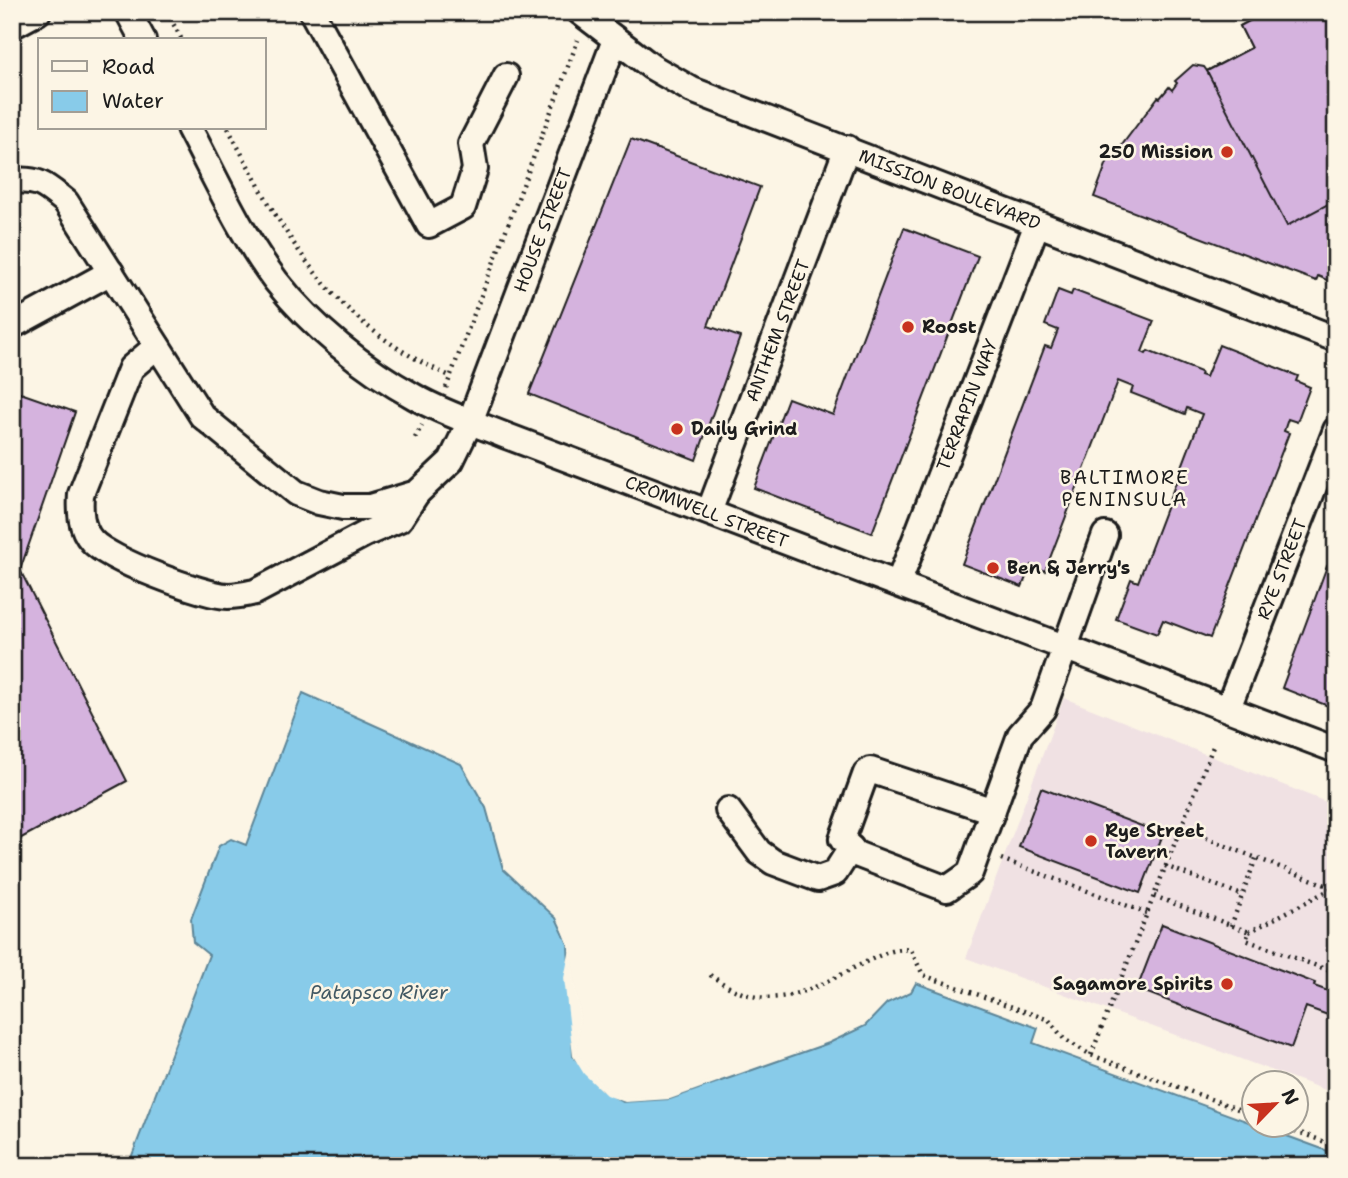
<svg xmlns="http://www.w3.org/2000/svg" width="1348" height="1178" viewBox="0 0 1348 1178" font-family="'Shantell Sans',sans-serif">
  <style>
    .built { fill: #f0e1e3 }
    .water { fill: #88cbe9; stroke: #5d8597; stroke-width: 2 }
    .pier { fill: #fcf5e5 }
    .building { fill: #d5b3de; stroke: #1c1c1c; stroke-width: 2 }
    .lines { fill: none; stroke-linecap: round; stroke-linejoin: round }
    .minor-casing { stroke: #1c1c1c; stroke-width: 30 }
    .path { stroke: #1c1c1c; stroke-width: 4.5; stroke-dasharray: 2 5; stroke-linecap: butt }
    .minor { stroke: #fcf5e5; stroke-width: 24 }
    .poi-dot { fill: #c8321e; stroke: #fcf5e5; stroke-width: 2.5 }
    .labels { text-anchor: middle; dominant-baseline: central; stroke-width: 5; stroke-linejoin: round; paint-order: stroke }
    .poi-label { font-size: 18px; font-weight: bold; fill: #1c1c1c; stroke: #fcf5e5; text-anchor: start }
    .street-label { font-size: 18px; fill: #1c1c1c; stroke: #fcf5e5 }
    .neighbourhood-label { font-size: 19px; letter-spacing: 2px; fill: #1c1c1c; stroke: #fcf5e5 }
    .water-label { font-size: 19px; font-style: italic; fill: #425964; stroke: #fcf5e5 }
  </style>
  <rect width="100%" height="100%" fill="#fcf5e5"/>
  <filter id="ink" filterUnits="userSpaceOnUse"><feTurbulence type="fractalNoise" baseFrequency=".0143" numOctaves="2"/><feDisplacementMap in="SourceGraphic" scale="14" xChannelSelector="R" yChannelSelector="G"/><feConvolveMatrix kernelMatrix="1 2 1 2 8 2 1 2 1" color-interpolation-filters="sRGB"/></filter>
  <g filter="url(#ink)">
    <polygon class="built" points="1064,698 1336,806 1336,1094 966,958"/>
    <polygon class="water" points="303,693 461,764 486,808 503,869 556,918 568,944 573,1056 602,1090 623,1102 670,1099 829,1043 865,1026 887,1003 911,992 916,983 1038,1028 1033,1043 1336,1154 1336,1166 128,1166 209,955 193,942 191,919 219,846 231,839 246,845"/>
    <polygon class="pier" points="557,914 571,944 574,980 580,1013 577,1054 604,1087 624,1098 670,1096 718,1078 720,1081 670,1099 625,1102 606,1095 584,1074 573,1056 564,978 570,949"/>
    <g class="building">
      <polygon points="1266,12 1336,12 1336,284 1318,276 1316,281 1094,197 1109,157 1115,160 1122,145 1158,97 1160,98 1169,87 1172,90 1177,83 1175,81 1193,65 1204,67 1207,71 1251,48 1240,26"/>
      <polygon points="1266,12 1336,12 1336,200 1287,226 1207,71 1251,48 1240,26"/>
      <polygon points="631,139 760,187 708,326 740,337 696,460 529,394"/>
      <polygon points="904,228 978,256 872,533 754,488 788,398 833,415"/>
      <polygon points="1058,290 1071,295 1073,290 1154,321 1142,352 1146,354 1148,351 1201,372 1200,375 1206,377 1219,345 1298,376 1296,381 1310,387 1297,422 1288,419 1284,431 1289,433 1210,638 1163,620 1157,634 1116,619 1131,579 1138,582 1202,414 1187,408 1185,414 1131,393 1133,387 1118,381 1045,571 1031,565 1022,587 962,564 1045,346 1051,348 1058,330 1045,325"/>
      <polygon points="12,390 75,412 20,570 127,781 12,843"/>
      <polygon points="1327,566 1336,570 1336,709 1282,688"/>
      <polygon points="1041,788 1163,834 1140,893 1019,847"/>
      <polygon points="1162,924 1315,983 1314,986 1336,994 1336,1018 1306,1007 1291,1048 1137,989"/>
    </g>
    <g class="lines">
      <g class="minor-casing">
        <g id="minor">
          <polyline points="128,12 143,40"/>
          <polyline points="312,12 429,225 463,207 475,169 471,144 506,76"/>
          <path id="s1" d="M580,12L652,67L692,90L1336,339"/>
          <polyline points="12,26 38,12"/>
          <path id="s2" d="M189,128C216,179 241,235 276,281C312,327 364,369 415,397C443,413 474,423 504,435L1336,750"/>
          <path id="s3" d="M12,181C40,178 46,186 66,202L202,416L296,493L319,502L343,507H370L417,493L451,461L470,422L615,40"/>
          <polyline points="12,326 111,272"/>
          <path d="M157,346L131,368L81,494C80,510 80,528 92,541C109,560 202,595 228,596C237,596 246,594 255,592L365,534L400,519L417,493"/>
          <path id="s4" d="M709,512L847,148"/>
          <path id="s5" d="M898,584L1037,224"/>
          <path id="s6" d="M1228,708L1336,430"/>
          <polyline points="728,810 759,852 773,862 818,879 835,873 851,848"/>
          <polyline points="993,811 870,770 866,773 842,839 856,854 947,889 970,873 1020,735 1043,709 1105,535"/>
        </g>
      </g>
      <g class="path">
        <polyline points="167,12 182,40"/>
        <path d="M228,128C286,238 330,323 450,376"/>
        <polyline points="446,388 578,40"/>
        <polyline points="415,438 422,425"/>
        <polyline points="1180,828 1336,889"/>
        <polyline points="1001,859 1147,913"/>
        <polyline points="1165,866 1242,895"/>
        <polyline points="1154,896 1249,932 1246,940 1336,973"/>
        <polyline points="1231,926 1256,858"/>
        <polyline points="1249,932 1333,888 1336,879"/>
        <path d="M710,975C722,983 734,991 748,995C790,1007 834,977 870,960C883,954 897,947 911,950L923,975L1049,1020L1064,1039L1091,1055L1254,1115"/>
        <polyline points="1091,1055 1214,744"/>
        <polyline points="1282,1126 1336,1146"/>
      </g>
      <use href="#minor" class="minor"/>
    </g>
  </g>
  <g class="poi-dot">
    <circle cx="1227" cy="152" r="7"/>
    <circle cx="908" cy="327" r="7"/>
    <circle cx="677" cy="429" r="7"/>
    <circle cx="993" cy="568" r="7"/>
    <circle cx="1091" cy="841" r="7"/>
    <circle cx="1227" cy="984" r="7"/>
  </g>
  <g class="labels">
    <g class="poi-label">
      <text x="1213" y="152" text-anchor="end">250 Mission</text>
      <text x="922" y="327">Roost</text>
      <text x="691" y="429">Daily Grind</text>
      <text x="1007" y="568">Ben &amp; Jerry's</text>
      <text x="1105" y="831">Rye Street<tspan x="1105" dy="21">Tavern</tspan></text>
      <text x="1213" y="984" text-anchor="end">Sagamore Spirits</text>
    </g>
    <g class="street-label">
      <text stroke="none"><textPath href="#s1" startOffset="413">MISSION BOULEVARD</textPath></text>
      <text stroke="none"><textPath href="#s3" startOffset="856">HOUSE STREET</textPath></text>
      <text stroke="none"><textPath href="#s4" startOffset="194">ANTHEM STREET</textPath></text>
      <text stroke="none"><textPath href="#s5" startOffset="192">TERRAPIN WAY</textPath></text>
      <text stroke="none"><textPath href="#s2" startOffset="672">CROMWELL STREET</textPath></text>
      <text stroke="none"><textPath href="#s6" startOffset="149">RYE STREET</textPath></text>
    </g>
    <g class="neighbourhood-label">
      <text x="1125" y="477">BALTIMORE<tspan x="1125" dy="22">PENINSULA</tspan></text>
    </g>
    <g class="water-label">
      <text x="379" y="992">Patapsco River</text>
    </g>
  </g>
  <rect width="1348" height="1178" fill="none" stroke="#fcf5e5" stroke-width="42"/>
  <rect x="21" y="21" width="1306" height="1136" fill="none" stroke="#1c1c1c" stroke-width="2.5" filter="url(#ink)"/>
  <rect x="38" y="38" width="228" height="91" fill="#fcf5e5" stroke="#a29e95" stroke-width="2"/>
  <rect x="52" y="61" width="35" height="10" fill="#fcf5e5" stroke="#a29e95" stroke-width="2"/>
  <text x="102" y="74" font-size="21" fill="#1c1c1c">Road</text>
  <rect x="52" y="91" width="35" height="21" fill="#88cbe9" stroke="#a29e95" stroke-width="2"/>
  <text x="102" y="108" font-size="21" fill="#1c1c1c">Water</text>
  <g transform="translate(1275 1104) rotate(65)"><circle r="33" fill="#fcf5e5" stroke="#a29e95" stroke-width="2"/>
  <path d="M0-5L12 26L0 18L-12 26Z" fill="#c8321e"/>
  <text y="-10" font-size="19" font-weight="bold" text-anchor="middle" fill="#1c1c1c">N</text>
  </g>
</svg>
